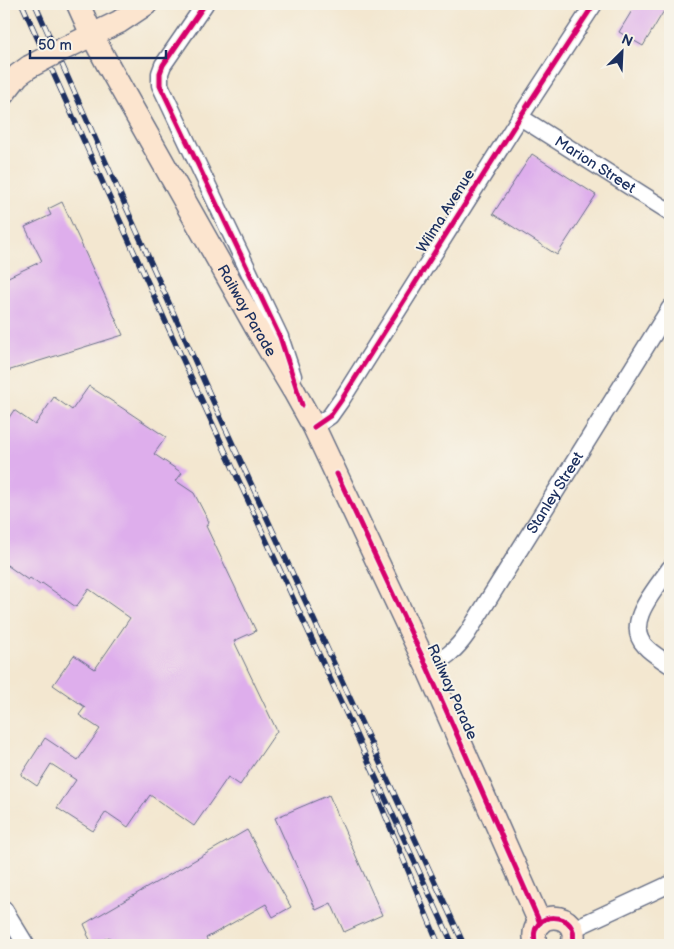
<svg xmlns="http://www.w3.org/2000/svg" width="674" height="949" viewBox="0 0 674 949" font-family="'Balsamiq Sans',sans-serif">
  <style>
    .building { fill: #deaeec }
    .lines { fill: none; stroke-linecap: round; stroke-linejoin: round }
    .street-casing { stroke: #676f86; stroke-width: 19 }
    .secondary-casing { stroke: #676f86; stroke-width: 25 }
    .street { stroke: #fff; stroke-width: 16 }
    .secondary { stroke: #fce5cf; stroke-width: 22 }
    .rail-casing { stroke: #1b2f5e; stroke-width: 5.5 }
    .rail { stroke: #f7f3e8; stroke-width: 4; stroke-dasharray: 11; stroke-linecap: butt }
    .secondary-bridge-casing { stroke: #676f86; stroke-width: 25; stroke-linecap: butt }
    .secondary-bridge { stroke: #fce5cf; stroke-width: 22 }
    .cycleway-casing { stroke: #f7f3e8; stroke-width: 8 }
    .cycleway { stroke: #d6006c; stroke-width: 5 }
    .labels { text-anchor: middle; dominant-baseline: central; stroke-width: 4; stroke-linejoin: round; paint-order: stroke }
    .street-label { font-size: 15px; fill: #1b2f5e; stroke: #f7f3e8 }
  </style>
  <rect width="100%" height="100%" fill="#f7f3e8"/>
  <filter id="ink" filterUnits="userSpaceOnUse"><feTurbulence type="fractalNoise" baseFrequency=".02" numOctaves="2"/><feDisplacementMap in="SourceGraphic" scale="10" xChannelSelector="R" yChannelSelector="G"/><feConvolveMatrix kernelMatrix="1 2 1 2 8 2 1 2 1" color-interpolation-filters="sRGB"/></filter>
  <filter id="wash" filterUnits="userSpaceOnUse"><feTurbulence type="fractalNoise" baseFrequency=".0096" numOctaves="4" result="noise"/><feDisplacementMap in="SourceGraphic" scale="20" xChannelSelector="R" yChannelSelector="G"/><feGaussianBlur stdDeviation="1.12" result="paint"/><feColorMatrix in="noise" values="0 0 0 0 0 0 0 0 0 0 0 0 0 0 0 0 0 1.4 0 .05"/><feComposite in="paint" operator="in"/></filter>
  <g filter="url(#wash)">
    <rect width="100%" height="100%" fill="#f3e7d0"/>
    <g id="blocks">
      <g class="building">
        <polygon points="636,4 668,4 643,46 619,32"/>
        <polygon points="532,154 596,195 557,255 493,214"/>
        <polygon points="62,202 123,335 4,372 4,279 42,261 25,227 51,215 48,209"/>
        <polygon points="89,386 166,437 154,454 182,473 176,481 194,493 209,522 206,526 256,631 234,641 277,731 240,785 228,777 194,826 150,795 128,827 106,812 93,831 57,808 76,780 51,764 37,786 21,775 45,738 78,760 100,729 79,715 85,707 53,685 74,655 95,669 130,618 89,589 76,607 42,583 40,585 30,578 28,580 4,563 4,425 14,410 35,425 54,397 72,410"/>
        <polygon points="329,795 382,915 344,932 331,903 316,910 275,818"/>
        <polygon points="247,830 291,907 273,917 266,904 206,938 210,945 114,945 109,937 93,945 87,934 88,933 84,924"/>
      </g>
    </g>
  </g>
  <g filter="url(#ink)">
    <use href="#blocks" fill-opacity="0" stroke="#676f86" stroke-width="1"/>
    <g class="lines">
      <g class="street-casing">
        <g id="street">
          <polyline points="205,4 163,65 160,73 160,85 280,337 293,376"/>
          <path id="s1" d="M520,117L670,212"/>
          <polyline points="314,427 330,416 342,399 520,117 594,4"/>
          <path d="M670,568C657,588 623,623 645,646C652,654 662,659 670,665"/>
          <path id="s2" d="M427,667C445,659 456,650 467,634L670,308"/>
          <polyline points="4,909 26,945"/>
          <polyline points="573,929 670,884"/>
        </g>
      </g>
      <g class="secondary-casing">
        <g id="secondary">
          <path id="s3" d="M78,4L92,35L108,65L257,329L294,391L314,427L427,667L540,923"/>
          <polyline points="61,50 119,22 146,4"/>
          <polyline points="4,93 18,75 29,67"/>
          <path d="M536,945C524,908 584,909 572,945"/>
        </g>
      </g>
      <use href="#street" class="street"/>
      <use href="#secondary" class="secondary"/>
      <g class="rail-casing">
        <g id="rail">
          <polyline points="22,4 173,338 453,945"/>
          <polyline points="35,4 212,399 464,945"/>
          <polyline points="376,793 439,945"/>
        </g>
      </g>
      <use href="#rail" class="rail"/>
      <g class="secondary-bridge-casing">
        <polyline id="secondary-bridge" points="29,67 61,50"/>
      </g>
      <use href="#secondary-bridge" class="secondary-bridge"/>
      <g class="cycleway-casing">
        <g id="cycleway">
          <polyline points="205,4 163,65 160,73 160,85 280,337 302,405"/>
          <polyline points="314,427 330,416 342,399 520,117 594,4"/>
          <polyline points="337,474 427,667 540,923"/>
          <path d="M536,945C524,908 584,909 572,945"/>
        </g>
      </g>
      <use href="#cycleway" class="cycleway"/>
    </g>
  </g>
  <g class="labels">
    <g class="street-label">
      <text stroke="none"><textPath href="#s1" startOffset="89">Marion Street</textPath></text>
      <text transform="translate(446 211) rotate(-58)">Wilma Avenue</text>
      <text stroke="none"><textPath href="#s3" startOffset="350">Railway Parade</textPath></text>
      <text stroke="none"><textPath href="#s2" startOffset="219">Stanley Street</textPath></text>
      <text transform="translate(452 692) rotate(66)">Railway Parade</text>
    </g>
  </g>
  <rect width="674" height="949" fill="none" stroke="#f7f3e8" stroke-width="20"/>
  <g transform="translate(622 52) rotate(24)" stroke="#f7f3e8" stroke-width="4" paint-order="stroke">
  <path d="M0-4L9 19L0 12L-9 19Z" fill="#1b2f5e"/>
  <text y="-8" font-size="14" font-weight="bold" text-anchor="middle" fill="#1b2f5e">N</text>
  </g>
  <path d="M30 50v8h136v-8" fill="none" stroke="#1b2f5e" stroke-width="2.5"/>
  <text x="38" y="50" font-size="15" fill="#1b2f5e" stroke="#f7f3e8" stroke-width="4" paint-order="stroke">50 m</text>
</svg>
